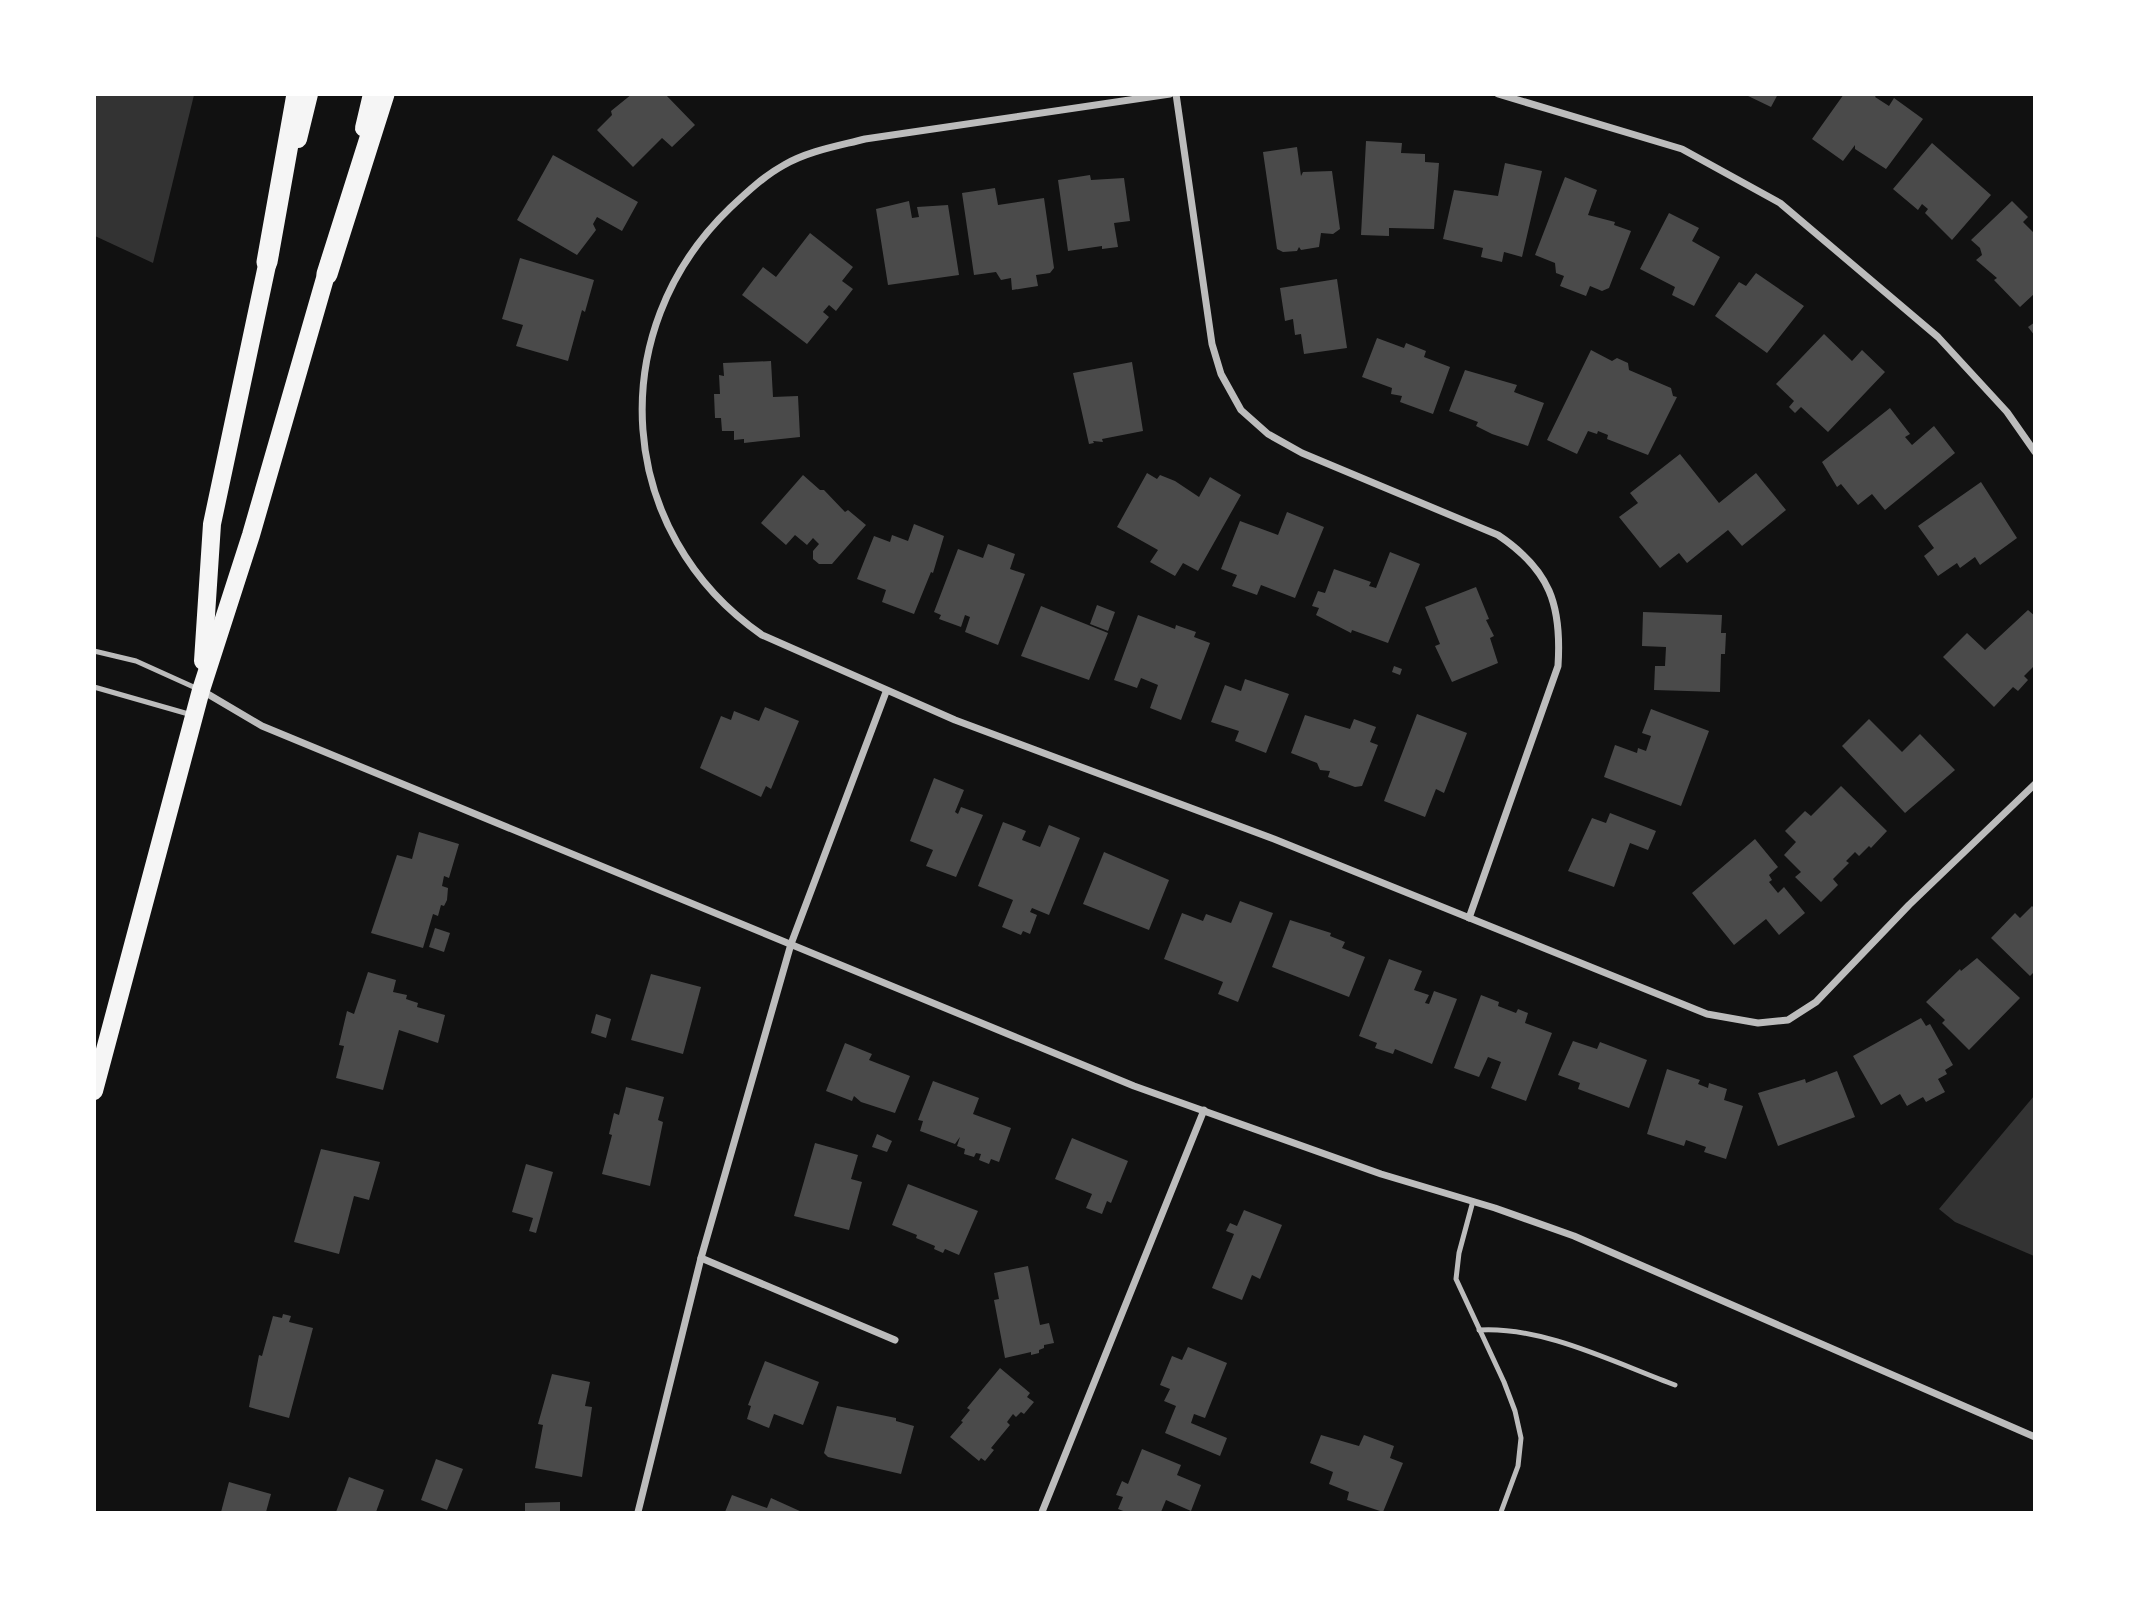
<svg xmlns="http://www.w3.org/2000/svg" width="2129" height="1607" viewBox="0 0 2129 1607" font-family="Rubik,sans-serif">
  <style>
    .water { fill: #333 }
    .building { fill: #4a4a4a }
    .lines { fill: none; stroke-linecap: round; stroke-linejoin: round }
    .service { stroke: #bcbcbc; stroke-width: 5 }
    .minor { stroke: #bcbcbc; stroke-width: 7 }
    .primary { stroke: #f5f5f5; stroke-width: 18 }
    .motorway { stroke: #f5f5f5; stroke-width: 21 }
  </style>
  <rect width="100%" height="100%" fill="#111"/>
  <g class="water">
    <polygon points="95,94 194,95 153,263 95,236"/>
    <polygon points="2034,1096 2034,1256 1955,1222 1939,1209"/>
  </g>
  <g class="building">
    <polygon points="632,94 665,94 695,125 672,147 662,138 633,167 597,130 612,115 611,111"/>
    <polygon points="1744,94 1778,94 1771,107"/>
    <polygon points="1844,94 1877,94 1875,97 1889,106 1894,98 1923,119 1886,169 1855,149 1855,145 1843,161 1812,139"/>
    <polygon points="1366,141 1402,143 1401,153 1425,154 1425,162 1439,163 1434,229 1389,228 1389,236 1361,235"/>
    <polygon points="1932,143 1991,195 1952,240 1925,213 1928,209 1922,204 1918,210 1893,189"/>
    <polygon points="1297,147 1301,176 1303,172 1332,171 1340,229 1333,234 1321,233 1319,247 1301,250 1299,247 1297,251 1283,252 1277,249 1263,152"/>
    <polygon points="553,155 638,202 622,231 597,217 593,224 596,230 577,255 517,220"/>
    <polygon points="1505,163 1542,171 1522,257 1504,252 1502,262 1481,257 1483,248 1443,239 1454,190 1498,196"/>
    <polygon points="1090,175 1091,180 1124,178 1130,221 1114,223 1118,247 1102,249 1102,246 1068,251 1058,180"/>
    <polygon points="1565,177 1597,190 1588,215 1615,222 1614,225 1631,231 1609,288 1602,291 1590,286 1586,296 1560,286 1564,276 1556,273 1555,263 1535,255"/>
    <polygon points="995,188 998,205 1044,198 1054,268 1050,273 1036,275 1038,286 1012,290 1011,278 1001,280 996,272 974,275 962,193"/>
    <polygon points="909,201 912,218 919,217 917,207 948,205 959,275 888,285 876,209"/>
    <polygon points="2012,201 2028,217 2023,222 2035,234 2035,293 2020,307 1994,280 1997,278 1976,260 1982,255 1980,248 1971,240"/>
    <polygon points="1669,213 1699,228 1692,241 1720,257 1694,306 1672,295 1675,287 1640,269"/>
    <polygon points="810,233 853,267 842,281 853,289 836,311 829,305 823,312 829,317 807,344 742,295 763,267 776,277"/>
    <polygon points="520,258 594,280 585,312 582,310 568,361 516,346 523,325 502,319"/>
    <polygon points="1756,273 1804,306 1767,353 1715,316 1739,282 1746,286"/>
    <polygon points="1337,279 1347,348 1304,354 1301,334 1295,335 1293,319 1285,321 1280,288"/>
    <polygon points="2035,322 2035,336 2028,327"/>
    <polygon points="1824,334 1852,361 1862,350 1885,372 1828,432 1801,407 1795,413 1789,407 1794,401 1776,384"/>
    <polygon points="1377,338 1404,348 1406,343 1426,351 1424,357 1450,367 1433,414 1400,402 1402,396 1391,394 1392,388 1362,377"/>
    <polygon points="1591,350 1612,361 1617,358 1628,363 1629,370 1671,388 1673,396 1677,397 1648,455 1607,439 1608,435 1598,431 1597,434 1588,431 1577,454 1547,440"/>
    <polygon points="771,361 773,397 798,396 800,437 744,443 744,439 734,440 734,431 722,431 721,418 715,418 714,394 720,394 719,375 724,376 723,363"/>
    <polygon points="1132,362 1143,431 1102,439 1103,442 1093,441 1094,443 1089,444 1073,373"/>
    <polygon points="1465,370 1517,385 1514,392 1544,403 1528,446 1492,434 1476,426 1478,422 1449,411"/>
    <polygon points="1890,408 1910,434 1905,437 1912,445 1934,426 1955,453 1885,510 1872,494 1858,505 1841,484 1837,487 1822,462"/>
    <polygon points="1680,454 1719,503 1756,473 1786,510 1742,546 1728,530 1687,563 1679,553 1660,568 1619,517 1638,503 1630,493"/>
    <polygon points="1147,473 1157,479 1160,475 1175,481 1199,497 1210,477 1241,495 1198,571 1183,563 1175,576 1150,562 1158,550 1117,527"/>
    <polygon points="803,475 820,490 824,490 845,512 848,510 866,525 832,564 819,564 813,559 813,551 819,544 813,538 807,545 795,535 786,545 761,523"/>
    <polygon points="1981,482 2017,538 1980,565 1975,557 1960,568 1957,563 1938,576 1924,556 1934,548 1918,526"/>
    <polygon points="1287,512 1324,527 1295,598 1261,585 1257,595 1232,586 1237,575 1221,569 1240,521 1278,535"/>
    <polygon points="914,524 944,536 933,573 931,572 914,614 882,602 886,590 857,579 874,536 890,542 892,535 908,541"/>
    <polygon points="988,544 1015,554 1010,569 1025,574 998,645 965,632 970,617 965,615 961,627 939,619 941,615 934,612 958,549 983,558"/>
    <polygon points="1390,552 1420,564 1388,643 1352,630 1351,633 1316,615 1319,608 1312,606 1318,591 1325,593 1334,569 1371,582 1369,586 1376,588"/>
    <polygon points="1476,587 1489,619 1486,620 1494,636 1490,638 1498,663 1452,682 1435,646 1440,644 1425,607"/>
    <polygon points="1097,605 1115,612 1108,631 1090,624"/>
    <polygon points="1041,606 1108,633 1089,680 1021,656"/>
    <polygon points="2028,610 2035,616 2035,665 2024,676 2028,680 2018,691 2013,687 1994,707 1943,657 1967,633 1985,650"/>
    <polygon points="1643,612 1722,615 1721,633 1726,633 1725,654 1721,654 1720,692 1654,690 1655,666 1665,666 1666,647 1642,646"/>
    <polygon points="1138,615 1175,629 1176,625 1196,632 1194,637 1210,643 1181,720 1150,708 1158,685 1141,678 1137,688 1114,680"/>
    <polygon points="1394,666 1402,669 1400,675 1392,672"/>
    <polygon points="1245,679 1289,694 1266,753 1235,741 1239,731 1211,722 1225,685 1241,691"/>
    <polygon points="765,707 799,721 771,789 766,786 761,797 700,768 721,716 731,720 734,711 759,721"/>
    <polygon points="1651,709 1709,731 1681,806 1604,777 1615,745 1637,753 1638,748 1646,751 1651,736 1642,733"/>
    <polygon points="1417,714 1467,733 1444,793 1436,789 1425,817 1384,801"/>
    <polygon points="1305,715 1350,729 1354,719 1376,727 1370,742 1378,745 1362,786 1355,787 1328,777 1330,771 1320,770 1317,763 1291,753"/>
    <polygon points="1869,719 1902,752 1920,734 1955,770 1905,813 1842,746"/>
    <polygon points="934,778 964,790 955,812 958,814 961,807 983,815 956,877 926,866 933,850 910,841"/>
    <polygon points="1841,786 1887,831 1871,848 1869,846 1859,856 1855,852 1846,861 1849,863 1833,879 1838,885 1821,902 1795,877 1801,872 1784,855 1796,842 1785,831 1805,811 1811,816"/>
    <polygon points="1610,813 1656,831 1648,850 1630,843 1614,887 1568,871 1592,818 1606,823"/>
    <polygon points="1003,822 1026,831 1022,840 1040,847 1049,825 1080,838 1049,915 1032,908 1030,912 1037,915 1030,934 1023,931 1021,935 1002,927 1013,900 978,886"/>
    <polygon points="419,832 459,844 449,878 444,876 442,886 448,888 447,900 444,906 441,905 438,916 433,914 423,948 371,933 397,855 412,859"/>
    <polygon points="1755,839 1778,867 1769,875 1772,880 1769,882 1778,893 1784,887 1805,913 1779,935 1766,919 1734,945 1692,893"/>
    <polygon points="1104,852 1169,880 1149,930 1083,904"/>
    <polygon points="1240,901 1273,913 1238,1002 1218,994 1223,982 1164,959 1182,913 1203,921 1206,914 1231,923"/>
    <polygon points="2032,906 2035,909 2035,971 2030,976 1991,938 2015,913 2020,918"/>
    <polygon points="1290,920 1331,933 1330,936 1345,942 1342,948 1365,957 1349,997 1272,967"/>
    <polygon points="435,928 450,933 444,952 429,947"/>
    <polygon points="1977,958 2020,998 1969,1050 1942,1023 1945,1020 1926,1002 1960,969 1961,971"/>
    <polygon points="1389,959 1422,971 1414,990 1429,995 1425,1003 1429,1004 1434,991 1457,999 1432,1064 1395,1049 1393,1054 1375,1048 1377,1043 1359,1036"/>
    <polygon points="368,972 396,980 393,992 407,995 406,999 418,1003 417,1007 445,1015 438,1043 399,1030 383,1090 336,1078 344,1046 339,1045 347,1011 354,1014"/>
    <polygon points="651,974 701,987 683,1054 631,1040"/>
    <polygon points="1481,995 1499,1002 1498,1006 1516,1013 1518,1009 1528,1013 1525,1023 1552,1033 1526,1101 1491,1088 1501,1062 1488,1057 1479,1077 1454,1068"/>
    <polygon points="596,1014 611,1019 606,1038 591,1033"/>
    <polygon points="1921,1018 1926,1026 1930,1024 1953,1065 1945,1070 1947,1074 1938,1079 1945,1092 1926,1102 1923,1097 1907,1106 1900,1094 1881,1105 1853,1056"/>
    <polygon points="1573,1041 1597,1049 1600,1042 1647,1060 1629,1108 1578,1089 1580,1083 1558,1075"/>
    <polygon points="845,1043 872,1054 869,1060 910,1076 895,1113 861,1102 854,1096 852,1101 826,1091"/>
    <polygon points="1667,1069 1700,1080 1698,1084 1708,1088 1709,1083 1727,1089 1724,1100 1743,1106 1726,1159 1704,1152 1706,1147 1686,1140 1684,1146 1647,1134"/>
    <polygon points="1837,1071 1855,1117 1778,1146 1758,1093 1805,1079 1806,1083"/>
    <polygon points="933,1081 979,1098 973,1114 1011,1128 999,1162 991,1159 989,1164 979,1160 981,1154 976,1153 974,1157 964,1154 965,1149 957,1146 960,1137 955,1144 920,1131 923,1121 918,1120"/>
    <polygon points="626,1087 664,1097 658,1120 663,1122 650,1186 602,1174 612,1135 609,1134 614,1113 619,1115"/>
    <polygon points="877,1134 892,1141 887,1152 872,1147"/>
    <polygon points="1072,1138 1128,1161 1111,1203 1107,1201 1102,1214 1086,1208 1092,1194 1055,1179"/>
    <polygon points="815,1143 858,1155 851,1179 862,1182 849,1230 794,1216"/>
    <polygon points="321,1149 380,1162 369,1200 354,1196 339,1254 294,1242"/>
    <polygon points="526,1164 553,1172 536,1233 529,1231 533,1218 512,1212"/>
    <polygon points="908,1184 978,1211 959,1255 945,1249 943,1253 934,1249 935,1246 916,1238 917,1235 892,1225"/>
    <polygon points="1244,1210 1282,1225 1260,1279 1252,1275 1242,1300 1212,1288 1234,1234 1226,1231 1230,1223 1237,1226"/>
    <polygon points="1028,1266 1040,1325 1049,1323 1054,1343 1044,1345 1044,1348 1039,1350 1039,1353 1031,1355 1031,1352 1005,1358 994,1300 999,1299 994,1273"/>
    <polygon points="283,1314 291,1316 289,1322 313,1328 289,1418 249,1407 259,1355 262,1356 273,1316 282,1318"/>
    <polygon points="1188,1347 1227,1363 1205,1418 1194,1414 1191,1423 1227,1438 1220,1456 1165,1433 1176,1406 1164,1401 1170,1389 1160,1385 1172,1356 1182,1360"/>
    <polygon points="765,1361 819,1382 803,1425 774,1414 769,1428 747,1419 751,1406 748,1405"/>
    <polygon points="1000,1368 1030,1393 1027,1397 1034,1402 1024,1414 1021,1412 1016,1417 1013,1414 1007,1422 1010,1425 991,1448 994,1450 985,1461 981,1458 979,1461 950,1437 963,1422 961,1421 970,1410 967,1408"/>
    <polygon points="552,1374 590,1382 585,1406 592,1407 582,1477 535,1468 543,1425 538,1424"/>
    <polygon points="837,1406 896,1418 896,1421 914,1426 901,1474 828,1457 824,1453"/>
    <polygon points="1321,1435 1359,1446 1364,1435 1394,1446 1390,1458 1403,1463 1383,1512 1347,1500 1349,1492 1329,1484 1333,1472 1310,1463"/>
    <polygon points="1142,1449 1181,1465 1177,1475 1201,1485 1191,1511 1166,1500 1161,1512 1126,1512 1118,1509 1123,1497 1116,1495 1122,1481 1128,1484"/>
    <polygon points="436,1459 463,1469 447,1510 421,1500"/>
    <polygon points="349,1477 384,1490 376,1512 336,1512"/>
    <polygon points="229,1482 271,1494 266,1512 221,1512"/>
    <polygon points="732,1495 767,1508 771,1498 802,1512 725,1512"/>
    <polygon points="560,1502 560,1512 525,1512 525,1503"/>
  </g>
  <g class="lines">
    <g class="service">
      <polyline points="94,651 136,661 198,689"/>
      <polyline points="94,687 192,715"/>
      <polyline points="1473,1201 1459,1253 1456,1279 1504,1382 1515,1411 1521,1438 1518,1466 1501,1512"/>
      <path d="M1479,1330C1543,1326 1615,1363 1675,1385"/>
    </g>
    <g class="minor">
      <path d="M1170,94L865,139C838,146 808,151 784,165C764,176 747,192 730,208C602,331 615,533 762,635L955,720L1274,839L1707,1014L1758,1023L1788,1020L1816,1002L1909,905L2035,784"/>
      <path d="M1176,94L1212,344L1221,374L1241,410L1268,434L1302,453L1498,535C1550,570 1562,605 1558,666L1469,918"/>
      <polyline points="1498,94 1682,149 1780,203 1938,337 2007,412 2035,452"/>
      <polyline points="201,690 262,726 1134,1086 1381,1174 1495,1208 1574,1236 2035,1437"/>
      <polyline points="701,1258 895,1340"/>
      <polyline points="638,1512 701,1258 791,944 886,692"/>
      <polyline points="1042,1512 1204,1110"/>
    </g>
    <g class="primary">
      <polyline points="364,128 372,94"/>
      <polyline points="298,139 309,94"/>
      <polyline points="203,661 212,524 270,251"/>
      <polyline points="94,1091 201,690 251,535 330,261"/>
    </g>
    <g class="motorway">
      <polyline points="267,262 297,94"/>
      <polyline points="327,274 384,94"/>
    </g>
  </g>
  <rect width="2129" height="1607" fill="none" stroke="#ffffff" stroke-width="192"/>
</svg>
